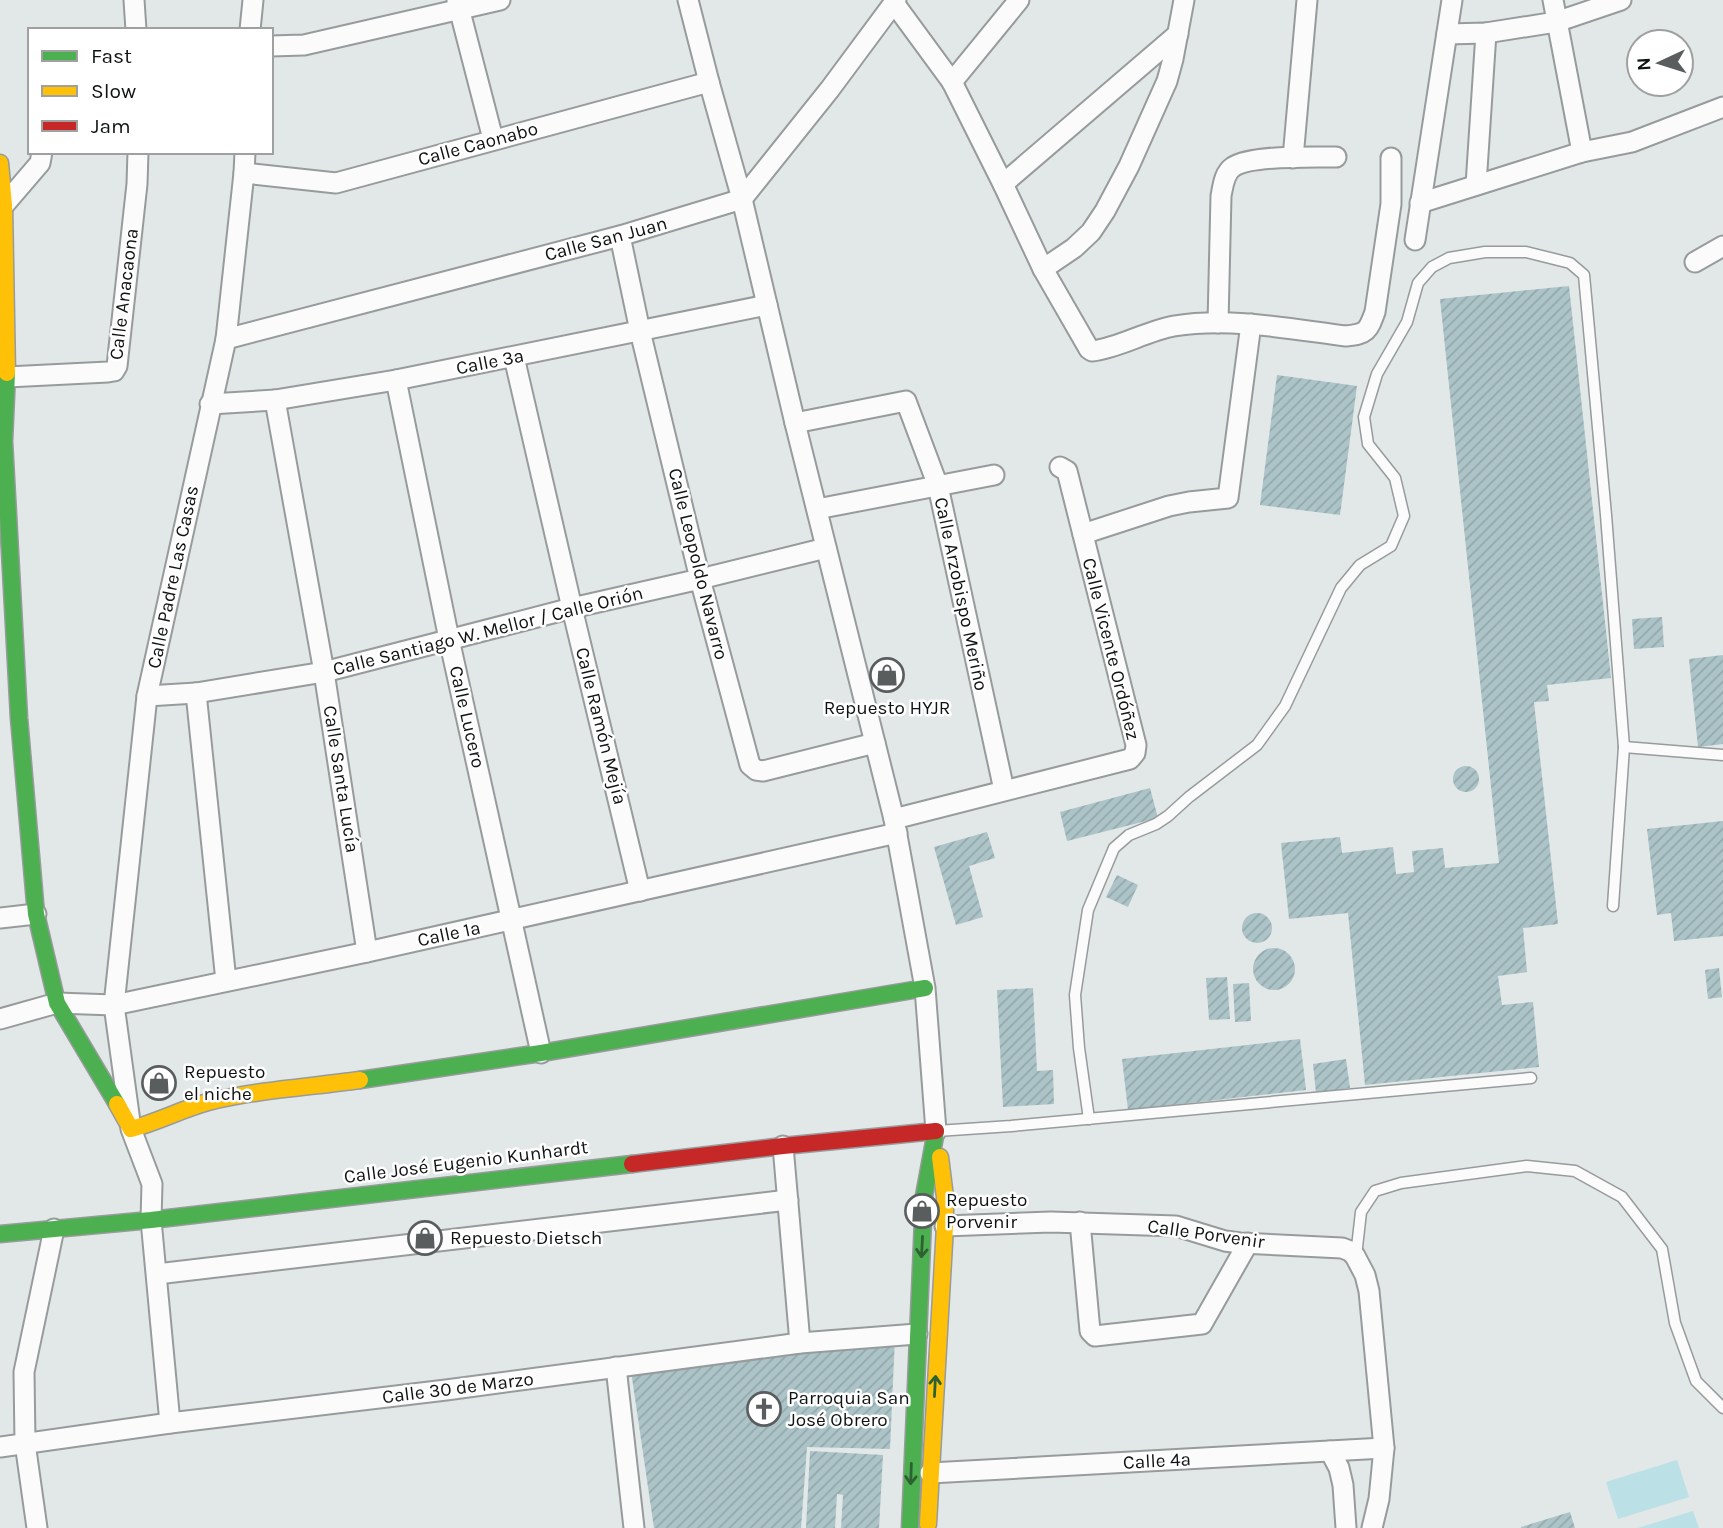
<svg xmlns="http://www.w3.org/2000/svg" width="1723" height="1528" viewBox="0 0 1723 1528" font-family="Karla,sans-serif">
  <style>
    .garden { fill: #bbe0e6 }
    .building { fill: url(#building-hatch) }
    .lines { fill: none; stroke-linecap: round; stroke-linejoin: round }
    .lane-casing { stroke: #979b9c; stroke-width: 13 }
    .street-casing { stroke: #979b9c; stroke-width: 23 }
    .fast-casing { stroke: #979b9c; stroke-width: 19 }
    .slow-casing { stroke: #979b9c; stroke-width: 19 }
    .jam-casing { stroke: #979b9c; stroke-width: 19 }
    .lane { stroke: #fbfbfc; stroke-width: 10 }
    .street { stroke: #fbfbfc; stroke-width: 19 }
    .fast { stroke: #4caf50; stroke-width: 16 }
    .slow { stroke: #ffc107; stroke-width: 16 }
    .jam { stroke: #c62828; stroke-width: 16 }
    .oneway { stroke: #2e6132 }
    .labels { text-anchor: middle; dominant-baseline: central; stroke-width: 5; stroke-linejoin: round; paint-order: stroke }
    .street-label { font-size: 19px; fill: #101313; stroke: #fff }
    .poi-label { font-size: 19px; fill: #101313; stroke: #fff; text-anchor: start }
  </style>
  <defs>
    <pattern id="building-hatch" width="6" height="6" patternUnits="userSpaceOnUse" patternTransform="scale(1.75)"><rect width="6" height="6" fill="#acc4c8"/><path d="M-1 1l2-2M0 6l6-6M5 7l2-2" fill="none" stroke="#93a8ab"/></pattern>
  </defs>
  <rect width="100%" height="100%" fill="#e2e7e8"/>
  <g class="garden">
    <polygon points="1677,1460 1689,1497 1618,1519 1606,1482"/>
    <polygon points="1693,1511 1699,1528 1638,1528"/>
  </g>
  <g class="building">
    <polygon points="1569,286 1611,678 1547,685 1549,701 1534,702 1558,924 1523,928 1527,972 1498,976 1502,1005 1533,1002 1539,1067 1365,1085 1348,913 1289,919 1281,843 1340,837 1342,853 1393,847 1396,874 1414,872 1412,851 1443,848 1445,868 1499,863 1440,299"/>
    <polygon points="1277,375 1357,386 1340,515 1260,505"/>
    <polygon points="1662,617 1664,647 1634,649 1632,619"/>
    <polygon points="1723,655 1723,744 1698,747 1689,659"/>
    <circle cx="1466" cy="779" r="13"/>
    <polygon points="1150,788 1158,818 1067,841 1060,812"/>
    <polygon points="1723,821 1723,936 1674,941 1671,913 1657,915 1647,829"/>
    <polygon points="987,832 995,858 969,866 983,917 956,925 934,847"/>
    <polygon points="1117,875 1138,885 1128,907 1106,897"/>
    <circle cx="1257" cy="928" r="15"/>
    <circle cx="1274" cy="969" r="21"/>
    <polygon points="1719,968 1722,997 1708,999 1705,970"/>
    <polygon points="1227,977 1230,1019 1209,1020 1206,978"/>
    <polygon points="1249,983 1251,1021 1235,1022 1233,984"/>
    <polygon points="1033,988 1037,1071 1053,1070 1054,1104 1003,1107 997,990"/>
    <polygon points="1300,1039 1306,1090 1128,1110 1122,1059"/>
    <polygon points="1346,1059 1350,1088 1316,1093 1313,1064"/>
    <polygon points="895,1337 890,1449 807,1447 801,1528 654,1528 631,1371"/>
    <polygon points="810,1451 883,1455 879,1528 841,1528 843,1495 837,1494 835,1528 806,1528"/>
    <polygon points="1570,1512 1575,1528 1521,1528 1521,1527"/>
  </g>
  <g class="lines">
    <g class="lane-casing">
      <g id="lane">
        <polyline points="1624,747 1723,755"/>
        <polyline points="1089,1119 1079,1048 1075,995 1088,910 1114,848 1129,835 1156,824 1168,816 1189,797 1257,745 1285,706 1341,588 1360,565 1391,546 1404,516 1395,478 1368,444 1364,417 1377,374 1407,322 1418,283 1432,267 1449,258 1485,252 1526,252 1570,263 1584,275 1606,515 1624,747 1613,906"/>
        <polyline points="937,1131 1011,1126 1531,1078"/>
        <polyline points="1356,1256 1361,1212 1375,1191 1401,1183 1527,1166 1575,1171 1622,1197 1662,1249 1675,1323 1696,1381 1723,1408"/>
      </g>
    </g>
    <g class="street-casing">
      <g id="street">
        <polyline points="134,0 136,30"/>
        <polyline points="457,0 493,139"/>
        <polyline points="688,0 709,82 742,199 795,423 894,819 925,988 936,1131"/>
        <polyline points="1553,0 1582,152"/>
        <path d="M894,3L952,82L1003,184L1043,269L1089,349L1092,351C1119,348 1146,331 1174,326C1231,317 1290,329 1346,336C1367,334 1368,331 1375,312L1391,204V158"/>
        <polyline points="250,30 253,0"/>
        <polyline points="1447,34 1486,33 1556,22 1621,0"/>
        <polyline points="271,46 304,45 500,0"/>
        <polyline points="952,82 1019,0"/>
        <polyline points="1293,158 1307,0"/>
        <polyline points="244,173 336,183 709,82"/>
        <polyline points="1003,184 1178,34"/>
        <polyline points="1476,185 1486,33"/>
        <polyline points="1420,203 1582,152 1632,142 1723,107"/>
        <polyline points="4,205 40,163 42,152"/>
        <polyline points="620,236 640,331 700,579 750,765 756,770 763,771 875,743"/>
        <polyline points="1415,240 1452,0"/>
        <polyline points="1695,262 1723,246"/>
        <polyline points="1043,269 1074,248 1091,232 1105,211 1129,166 1167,81 1173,59 1184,0"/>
        <path d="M1218,323L1221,196C1223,186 1224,173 1233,167C1250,155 1314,157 1336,157"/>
        <polyline points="226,339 620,236 742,199 830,89 896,0"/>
        <polyline points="514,357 572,608 640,891"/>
        <polyline points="7,377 108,372 114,371 117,366 137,184 138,152"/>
        <polyline points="396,380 449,639 541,1053"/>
        <polyline points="275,400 324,672 367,952"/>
        <polyline points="210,404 275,400 396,380 767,305"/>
        <polyline points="795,423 906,401 938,486 1004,790"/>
        <polyline points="817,509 994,475"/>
        <polyline points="1083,534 1169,506 1189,502 1228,498 1251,324"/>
        <polyline points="196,693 226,981"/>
        <polyline points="147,696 196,693 324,672 572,608 700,579 826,548"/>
        <polyline points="894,819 1130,759 1135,753 1136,745 1067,471 1060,467"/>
        <polyline points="0,918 36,914"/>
        <polyline points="0,1019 57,1003 114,1005 367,952 897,833"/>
        <polyline points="783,1146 800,1343"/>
        <polyline points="1080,1222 1090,1331 1095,1336 1202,1324 1248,1243"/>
        <polyline points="945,1226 1051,1222 1176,1226 1225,1241 1240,1243 1342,1248 1350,1251 1355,1256 1365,1275 1369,1291 1384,1448 1379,1499 1372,1528"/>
        <polyline points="157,1274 788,1200"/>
        <polyline points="616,1367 634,1528"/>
        <polyline points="170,1423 151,1220 152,1184 131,1129 114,1005 147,696 226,339 244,173 245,152"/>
        <polyline points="0,1447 170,1423 446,1390 800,1343 917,1334"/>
        <polyline points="1330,1451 1339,1468 1343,1485 1346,1528"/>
        <polyline points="930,1473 1384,1448"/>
        <polyline points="37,1528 25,1443 24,1372 54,1229"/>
      </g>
    </g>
    <g class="fast-casing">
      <g id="fast">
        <polyline points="7,373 4,441 19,718 36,914 57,1003 117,1104"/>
        <polyline points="360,1080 541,1053 925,988"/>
        <polyline points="0,1234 151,1220 632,1164"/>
        <polyline points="910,1528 924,1196 936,1131"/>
      </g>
    </g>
    <g class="slow-casing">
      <g id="slow">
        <polyline points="0,163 4,205 7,373"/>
        <path d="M117,1104L131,1129C158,1122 182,1109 208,1102C256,1090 310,1087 360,1080"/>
        <polyline points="928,1524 945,1226 945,1197 940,1157"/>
      </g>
    </g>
    <g class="jam-casing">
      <polyline id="jam" points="632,1164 783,1146 936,1131"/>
    </g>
    <use href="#lane" class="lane"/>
    <use href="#street" class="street"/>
    <use href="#fast" class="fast"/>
    <use href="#slow" class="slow"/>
    <use href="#jam" class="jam"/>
  </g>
  <defs><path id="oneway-shaft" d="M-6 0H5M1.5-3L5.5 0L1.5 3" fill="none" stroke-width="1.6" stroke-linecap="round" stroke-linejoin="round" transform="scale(1.75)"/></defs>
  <g class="oneway">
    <use href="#oneway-shaft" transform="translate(922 1247) rotate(93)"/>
    <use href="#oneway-shaft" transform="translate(935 1386) rotate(-87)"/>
    <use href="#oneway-shaft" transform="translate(911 1474) rotate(92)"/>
  </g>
  <defs>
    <g id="shop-ring" transform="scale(1.75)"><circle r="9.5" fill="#fff" stroke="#5a5d5e" stroke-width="1.5"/><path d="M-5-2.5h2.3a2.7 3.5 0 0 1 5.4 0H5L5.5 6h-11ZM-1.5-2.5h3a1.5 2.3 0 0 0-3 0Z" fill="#5a5d5e"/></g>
    <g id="church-ring" transform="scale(1.75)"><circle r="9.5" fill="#fff" stroke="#5a5d5e" stroke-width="1.5"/><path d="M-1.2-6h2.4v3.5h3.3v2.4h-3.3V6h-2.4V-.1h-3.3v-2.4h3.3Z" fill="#5a5d5e"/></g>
  </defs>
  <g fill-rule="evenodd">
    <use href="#shop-ring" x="887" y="675"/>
    <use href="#shop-ring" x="159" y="1083"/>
    <use href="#shop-ring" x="922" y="1211"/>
    <use href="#shop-ring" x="425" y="1238"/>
    <use href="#church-ring" x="764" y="1409"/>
  </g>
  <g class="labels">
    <g class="street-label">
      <text transform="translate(478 144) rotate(-15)">Calle Caonabo</text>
      <text transform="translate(606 239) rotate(-15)">Calle San Juan</text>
      <text transform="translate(124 294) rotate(-83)">Calle Anacaona</text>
      <text transform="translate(490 362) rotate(-11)">Calle 3ª</text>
      <text transform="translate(698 564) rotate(76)">Calle Leopoldo Navarro</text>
      <text transform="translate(173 577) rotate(-78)">Calle Padre Las Casas</text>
      <text transform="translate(961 594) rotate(78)">Calle Arzobispo Meriño</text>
      <text transform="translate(488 631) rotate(-14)">Calle Santiago W. Mellor / Calle Orión</text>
      <text transform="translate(1111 649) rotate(76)">Calle Vicente Ordóñez</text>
      <text transform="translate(467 717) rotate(77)">Calle Lucero</text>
      <text transform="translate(601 726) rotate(76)">Calle Ramón Mejía</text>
      <text transform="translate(341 779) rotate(81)">Calle Santa Lucía</text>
      <text transform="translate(449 934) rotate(-12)">Calle 1ª</text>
      <text transform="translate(466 1162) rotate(-7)">Calle José Eugenio Kunhardt</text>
      <text transform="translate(1206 1234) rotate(8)">Calle Porvenir</text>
      <text transform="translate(458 1388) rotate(-7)">Calle 30 de Marzo</text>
      <text transform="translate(1157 1461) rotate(-3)">Calle 4ª</text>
    </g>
    <g class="poi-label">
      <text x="887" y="708" text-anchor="middle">Repuesto HYJR</text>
      <text x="184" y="1072">Repuesto<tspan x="184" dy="22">el niche</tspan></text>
      <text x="946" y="1200">Repuesto<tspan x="946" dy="22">Porvenir</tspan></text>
      <text x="450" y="1238">Repuesto Dietsch</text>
      <text x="788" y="1398">Parroquia San<tspan x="788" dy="22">José Obrero</tspan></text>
    </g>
  </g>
  <rect x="28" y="28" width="245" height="126" fill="#ffffff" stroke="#9fa1a1" stroke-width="2"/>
  <rect x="42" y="51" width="35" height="10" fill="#4caf50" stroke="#9fa1a1" stroke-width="2"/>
  <text x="91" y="63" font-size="21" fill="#101313">Fast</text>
  <rect x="42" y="86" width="35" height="10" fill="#ffc107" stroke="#9fa1a1" stroke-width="2"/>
  <text x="91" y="98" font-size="21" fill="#101313">Slow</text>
  <rect x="42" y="121" width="35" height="10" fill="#c62828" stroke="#9fa1a1" stroke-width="2"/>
  <text x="91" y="133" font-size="21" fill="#101313">Jam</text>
  <g transform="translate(1660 63) rotate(266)"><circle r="33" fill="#ffffff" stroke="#9fa1a1" stroke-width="2"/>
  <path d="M0-5L12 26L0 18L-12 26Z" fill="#5a5d5e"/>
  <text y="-10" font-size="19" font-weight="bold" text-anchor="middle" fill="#101313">N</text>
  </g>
</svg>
